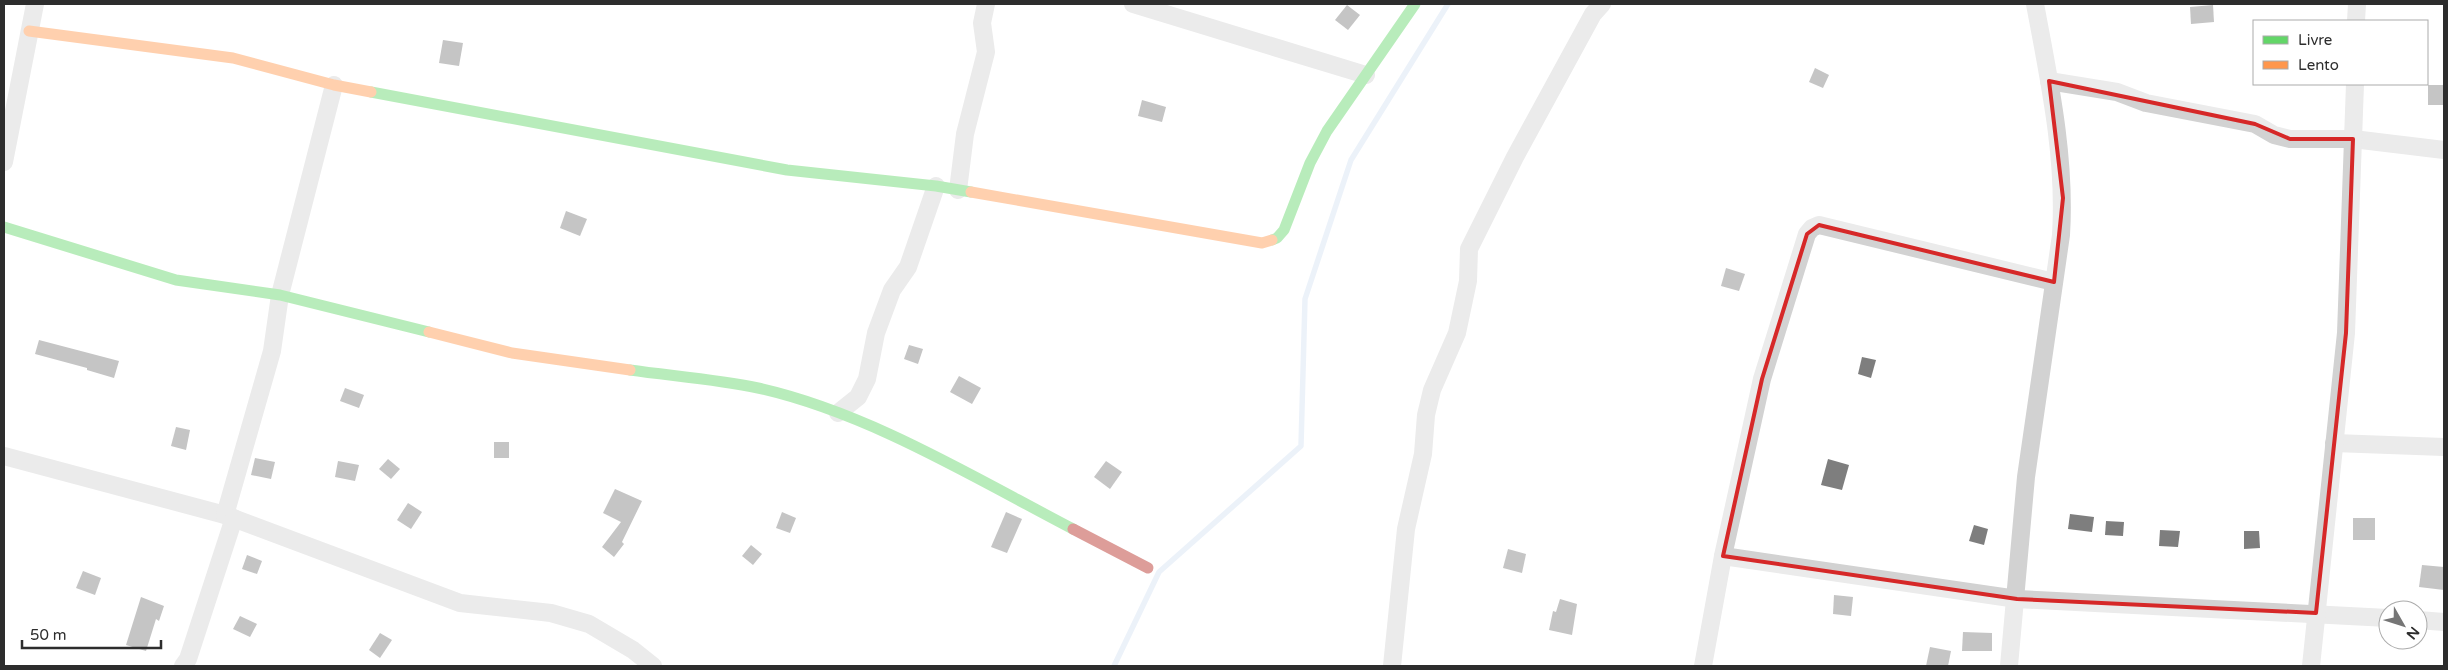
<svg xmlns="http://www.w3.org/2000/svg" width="2448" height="670" viewBox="0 0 2448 670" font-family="'Varela Round',sans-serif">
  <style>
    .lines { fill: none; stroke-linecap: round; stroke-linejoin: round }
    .stream { stroke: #d6e2f2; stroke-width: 5.5 }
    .building { fill: #7e7e7e }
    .street { stroke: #d2d2d2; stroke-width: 18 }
    .fast { stroke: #63d668; stroke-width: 11 }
    .slow { stroke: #ff974d; stroke-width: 11 }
    .jam { stroke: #b3261e; stroke-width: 11 }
    .marked { fill: none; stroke: #d62828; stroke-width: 4; stroke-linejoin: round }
  </style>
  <rect width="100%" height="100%" fill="#fff"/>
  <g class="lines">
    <polyline class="stream" points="1114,666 1159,572 1301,446 1305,299 1351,160 1448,4"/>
  </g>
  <g class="building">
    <polygon points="1347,5 1360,15 1348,30 1335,20"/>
    <polygon points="2213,5 2214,22 2191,24 2190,7"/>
    <polygon points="443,40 463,43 459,66 439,63"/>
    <polygon points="1815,68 1829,75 1823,88 1809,82"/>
    <rect x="2428" y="85" width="16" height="20"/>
    <polygon points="1142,100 1166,107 1162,122 1138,116"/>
    <polygon points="566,211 587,219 580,236 560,228"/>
    <polygon points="1726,268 1745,274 1739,291 1721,286"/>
    <polygon points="39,340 119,361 114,378 87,370 87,368 35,354"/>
    <polygon points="909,345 923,349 918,364 904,359"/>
    <polygon points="1862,357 1876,360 1871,378 1858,374"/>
    <polygon points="959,376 981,388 972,404 950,392"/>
    <polygon points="345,388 364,395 359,408 340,401"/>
    <polygon points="176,427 190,430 186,450 171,446"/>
    <rect x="494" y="442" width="15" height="16"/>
    <polygon points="255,458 275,462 271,479 251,475"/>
    <polygon points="388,459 400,469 391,479 379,469"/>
    <polygon points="1828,459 1849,465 1842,490 1821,485"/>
    <polygon points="338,461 359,465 355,481 335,477"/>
    <polygon points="1106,461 1122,472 1110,489 1094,477"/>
    <polygon points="615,489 642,501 622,542 624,544 614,557 602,547 621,522 603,513"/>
    <polygon points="408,503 422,512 411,529 397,520"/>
    <polygon points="782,512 796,518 790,533 776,528"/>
    <polygon points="1006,512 1022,519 1007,553 991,547"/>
    <polygon points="2070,514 2094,517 2092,532 2068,529"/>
    <rect x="2353" y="518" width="22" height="22"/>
    <polygon points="2106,521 2124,522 2123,536 2105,535"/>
    <polygon points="1974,525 1988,529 1984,545 1969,541"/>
    <polygon points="2160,530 2180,531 2178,547 2159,546"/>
    <polygon points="2244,531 2259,531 2260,548 2244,549"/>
    <polygon points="751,545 762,554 753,565 742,556"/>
    <polygon points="1508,549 1526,554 1522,573 1503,568"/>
    <polygon points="247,555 262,561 257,574 242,569"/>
    <polygon points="2422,565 2444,567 2444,590 2419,587"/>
    <polygon points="83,571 101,578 95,595 76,588"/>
    <polygon points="1834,595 1853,597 1851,616 1833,614"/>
    <polygon points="141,597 164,606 159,621 156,619 146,651 126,645"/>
    <polygon points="1560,599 1577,604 1572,635 1549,630 1553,611 1556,612"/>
    <polygon points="240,616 257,624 250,637 233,629"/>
    <polygon points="1963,632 1992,633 1992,651 1962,651"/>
    <polygon points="380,633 392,640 380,658 369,650"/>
    <polygon points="1930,647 1951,651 1948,666 1926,666"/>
  </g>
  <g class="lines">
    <g class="street">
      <polyline points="1133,4 1366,75"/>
      <polyline points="2356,21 2357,4"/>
      <polyline points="2049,81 2117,92 2146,103 2255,124 2274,135 2290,139 2353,139 2444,150"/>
      <polyline points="4,162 35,4"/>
      <polyline points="958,190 965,134 986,52 982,23 986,4"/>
      <polyline points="838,413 858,397 867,379 876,333 892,290 908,267 936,186"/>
      <polyline points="2334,443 2444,447"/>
      <polyline points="4,456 225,515 460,603 551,613 589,624 633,650 653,666"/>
      <polyline points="225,515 272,351 280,295 334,85"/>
      <polyline points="1723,556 2017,599 2388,618"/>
      <polyline points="2418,620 2444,622"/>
      <polyline points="183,666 188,659 234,518"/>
      <polyline points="1392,666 1406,529 1423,454 1426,415 1432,390 1457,333 1468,281 1469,249 1515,157 1593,14 1602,4"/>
      <polyline points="1703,666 1723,556 1762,379 1807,234 1812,228 1819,225 2054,282"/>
      <path d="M2009,666L2026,477L2061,235C2066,158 2049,79 2035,4"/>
      <polyline points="2311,666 2346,333 2355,84"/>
    </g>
    <g class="fast">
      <polyline points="371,92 787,170 936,186 971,192"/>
      <polyline points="4,227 176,280 280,295 429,332"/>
      <polyline points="1272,240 1277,238 1284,230 1310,163 1327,131 1415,4"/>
      <path d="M630,370C672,376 716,379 758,388C867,412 975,478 1073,529"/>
    </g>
    <g class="slow">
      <polyline points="29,31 233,58 334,85 371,92"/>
      <polyline points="971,192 1262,243 1272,240"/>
      <polyline points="429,332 512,353 630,370"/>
    </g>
    <polyline class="jam" points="1073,529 1148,568"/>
  </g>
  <path d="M0 0H2448V670H0ZM2049,81L2255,124L2290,139H2353L2346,333L2316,613L2017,599L1723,556L1762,379L1807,234L1819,225L2054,282L2063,198Z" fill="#fff" fill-opacity=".55" fill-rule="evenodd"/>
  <path class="marked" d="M2049,81L2255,124L2290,139H2353L2346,333L2316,613L2017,599L1723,556L1762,379L1807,234L1819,225L2054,282L2063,198Z"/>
  <rect width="2448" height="670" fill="none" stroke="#2d2d2d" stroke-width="10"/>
  <rect x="2253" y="20" width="175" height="65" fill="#ffffff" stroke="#ababab"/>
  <rect x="2263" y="36" width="25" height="8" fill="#63d668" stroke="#ababab"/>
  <text x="2298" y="45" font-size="15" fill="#2d2d2d">Livre</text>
  <rect x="2263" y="61" width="25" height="8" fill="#ff974d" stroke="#ababab"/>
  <text x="2298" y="70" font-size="15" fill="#2d2d2d">Lento</text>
  <g transform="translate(2403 625) rotate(129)"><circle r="24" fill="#ffffff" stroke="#ababab"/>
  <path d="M0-4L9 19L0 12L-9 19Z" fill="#767676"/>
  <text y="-8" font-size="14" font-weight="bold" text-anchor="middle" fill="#2d2d2d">N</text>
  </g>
  <path d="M22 640v8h139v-8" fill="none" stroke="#2d2d2d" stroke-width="2.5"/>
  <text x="30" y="640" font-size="15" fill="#2d2d2d" stroke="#ffffff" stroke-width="4" paint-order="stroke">50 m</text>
</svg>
